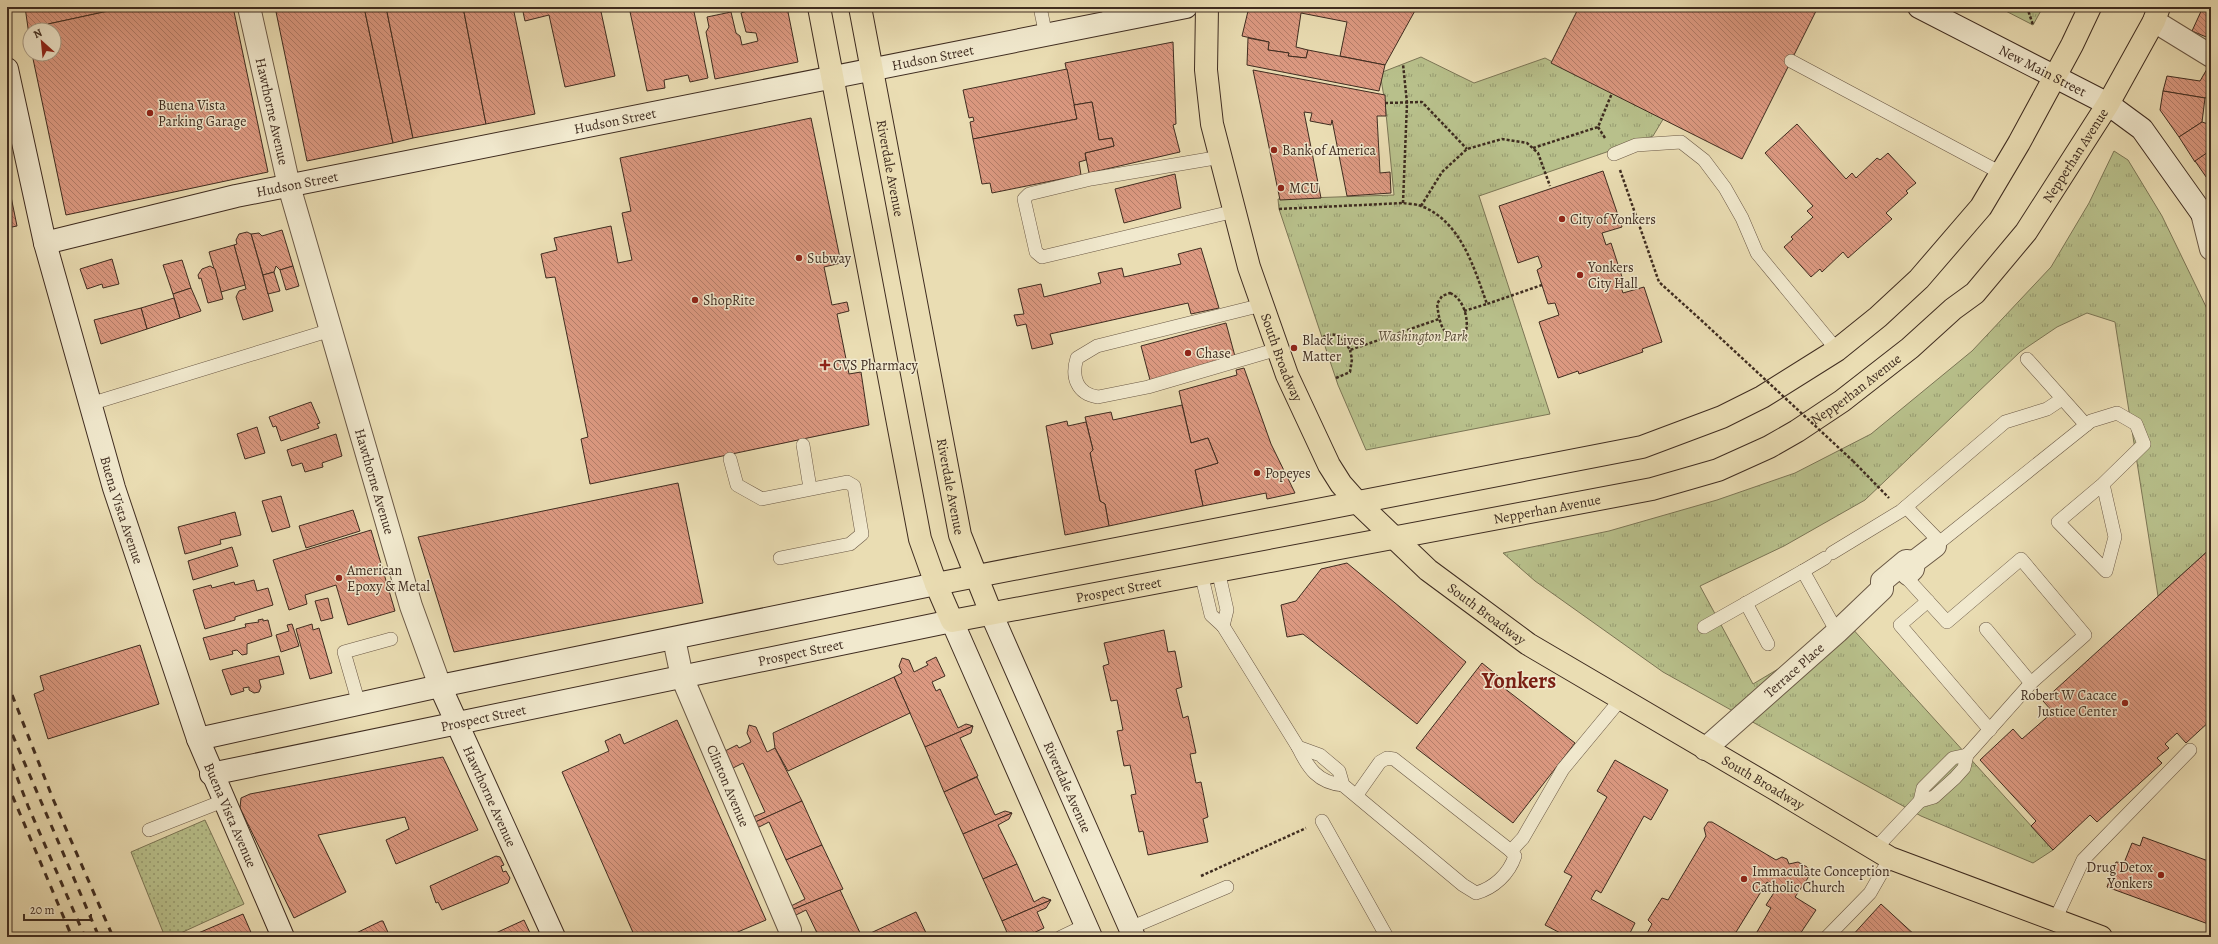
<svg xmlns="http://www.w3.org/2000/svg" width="2218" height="944" viewBox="0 0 2218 944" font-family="Alegreya,serif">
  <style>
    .grass { fill: url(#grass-dots); stroke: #7c7656 }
    .park { fill: url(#park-tufts); stroke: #7c7656 }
    .building { fill: url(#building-back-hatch); stroke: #3f2c20 }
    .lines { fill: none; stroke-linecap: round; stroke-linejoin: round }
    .lane-casing { stroke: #6a5845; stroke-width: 14 }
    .street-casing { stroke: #6a5845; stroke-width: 24 }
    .secondary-casing { stroke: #3f2c20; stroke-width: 24 }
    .primary-casing { stroke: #3f2c20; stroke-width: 24 }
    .path { stroke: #3f2c20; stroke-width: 2.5; stroke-dasharray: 3 2; stroke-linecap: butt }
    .lane { stroke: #f1e9ce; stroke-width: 13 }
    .street { stroke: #f1e9ce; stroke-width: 22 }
    .secondary { stroke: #f1e9ce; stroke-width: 22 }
    .primary { stroke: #eaddb3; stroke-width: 22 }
    .rail { stroke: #3f2c20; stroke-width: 3; stroke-dasharray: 7 7; stroke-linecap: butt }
    .path-bridge { stroke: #3f2c20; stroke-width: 2.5; stroke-dasharray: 3 2; stroke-linecap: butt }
    .poi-dot { fill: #8f2418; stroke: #f1e9ce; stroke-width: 1.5 }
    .labels { text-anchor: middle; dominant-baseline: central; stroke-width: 3; stroke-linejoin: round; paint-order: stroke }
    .street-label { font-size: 14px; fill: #3f2c20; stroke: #f1e9ce }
    .poi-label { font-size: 14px; fill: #3f2c20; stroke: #f1e9ce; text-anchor: start }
    .park-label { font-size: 14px; font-style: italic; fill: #574a35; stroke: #f1e9ce }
    .town-label { font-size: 22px; font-weight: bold; fill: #7a1f14; stroke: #f1e9ce }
  </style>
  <defs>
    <pattern id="grass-dots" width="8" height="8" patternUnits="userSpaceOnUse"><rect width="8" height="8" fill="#b8c08b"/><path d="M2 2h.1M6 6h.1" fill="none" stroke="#979c71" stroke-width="1.8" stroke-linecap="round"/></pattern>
    <pattern id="park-tufts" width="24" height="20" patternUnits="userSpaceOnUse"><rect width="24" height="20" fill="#b8c08b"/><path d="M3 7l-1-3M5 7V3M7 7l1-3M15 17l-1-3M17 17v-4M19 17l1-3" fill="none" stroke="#979c71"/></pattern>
    <pattern id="building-back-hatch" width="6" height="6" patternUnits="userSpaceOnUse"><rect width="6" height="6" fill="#dc9981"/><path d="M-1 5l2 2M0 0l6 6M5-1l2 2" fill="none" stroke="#b47d69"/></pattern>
  </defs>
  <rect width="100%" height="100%" fill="#eaddb3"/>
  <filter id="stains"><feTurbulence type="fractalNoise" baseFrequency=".005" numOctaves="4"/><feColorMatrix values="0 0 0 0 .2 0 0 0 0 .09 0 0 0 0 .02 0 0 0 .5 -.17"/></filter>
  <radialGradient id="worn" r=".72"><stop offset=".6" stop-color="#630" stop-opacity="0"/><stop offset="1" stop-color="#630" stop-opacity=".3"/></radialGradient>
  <polygon class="grass" points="205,820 244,904 172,937 165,937 131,852"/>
  <g class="park">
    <polygon points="1998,7 2043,7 2033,25"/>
    <polygon points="1421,57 1474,83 1545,58 1612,93 1665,116 1653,136 1479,196 1550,414 1366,450 1338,385 1279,209 1278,199 1394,195 1385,103 1380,73"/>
    <polygon points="2114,151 2128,160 2162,216 2211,317 2211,548 2158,596 2115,322 2087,313 2057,327 2020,352 1865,500 1784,546 1700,586 1753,684 1850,626 2053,850 2033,863 1921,816 1663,672 1535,581 1503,553 1609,531 1717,500 1795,473 1871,434 1972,351 2051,267 2089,203"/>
  </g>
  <g class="building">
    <polygon points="25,7 127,7 48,24 49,30 30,30 30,42"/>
    <polygon points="127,7 233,7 268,172 66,215 32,54 54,54 54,30 49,30 48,24"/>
    <polygon points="275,7 364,7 393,143 307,161"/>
    <polygon points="364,7 386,7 413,138 393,143"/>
    <polygon points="386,7 463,7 486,124 413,138"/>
    <polygon points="463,7 513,7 535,114 486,124"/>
    <polygon points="522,7 600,7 615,76 565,87 549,15 525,21"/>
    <polygon points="629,7 693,7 708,78 690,82 688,75 664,80 665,88 647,91"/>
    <polygon points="759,7 787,7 798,62 715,79 706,32 709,27 707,17 731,12 736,33 740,36 742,45 758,41 756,33 746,32 741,13"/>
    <polygon points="1249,7 1417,7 1385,65 1340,56 1347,22 1301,13 1296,47 1308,50 1306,58 1288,56 1289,53 1268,50 1269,42 1242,36"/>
    <polygon points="1579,7 1818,7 1742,159 1551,63"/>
    <polygon points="2203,7 2211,7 2211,39 2192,31"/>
    <polygon points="1248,38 1269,42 1268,50 1289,53 1288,56 1306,58 1308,50 1385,65 1379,91 1247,65"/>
    <polygon points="1173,42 1176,124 1173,125 1180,152 1089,173 1085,153 1114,146 1112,138 1099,140 1092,102 1074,105 1065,63"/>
    <polygon points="1067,69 1077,119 973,139 970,122 974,121 973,117 969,118 963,90"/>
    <polygon points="2207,69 2211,71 2211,95 2205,98 2163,91 2167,76 2200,81"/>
    <polygon points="1253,70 1385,95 1386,116 1377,116 1380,173 1390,172 1391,193 1347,196 1332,120 1331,125 1310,121 1312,113 1304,112 1321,198 1280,200"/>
    <polygon points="2163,91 2205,98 2202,122 2179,137 2160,110"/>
    <polygon points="1092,102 1099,140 1112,138 1114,146 1085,153 1086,160 1079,162 1081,175 992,193 990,183 982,184 973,139 1077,119 1074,105"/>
    <polygon points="811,118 841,263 824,267 832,305 847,302 849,311 837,314 849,374 861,372 869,425 590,484 581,439 588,437 555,277 546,278 541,254 557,250 554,238 611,226 618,263 632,260 622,213 631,211 620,158"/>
    <polygon points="2202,122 2211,125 2211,150 2195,162 2179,137"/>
    <polygon points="1797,124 1846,179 1852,173 1856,178 1877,158 1880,160 1888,153 1916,183 1906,191 1908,193 1886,213 1892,219 1848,258 1843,252 1822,272 1820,269 1811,277 1784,247 1793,239 1791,237 1813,217 1807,211 1813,206 1765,153"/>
    <polygon points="2211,150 2211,184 2195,161"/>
    <polygon points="1603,171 1622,227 1602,233 1606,245 1611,243 1623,280 1619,281 1623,293 1644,287 1662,342 1642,349 1643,352 1579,374 1578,371 1558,378 1539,322 1559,315 1555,303 1548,304 1537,270 1542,267 1538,256 1518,263 1499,206"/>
    <polygon points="1175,174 1181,208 1124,223 1115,189"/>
    <polygon points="7,177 17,226 7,228"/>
    <polygon points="282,230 293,266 280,270 276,266 274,272 263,275 251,234 259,233 262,236"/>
    <polygon points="247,232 251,234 273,311 243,320 236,297 239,291 246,289 234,245 237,244 236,240 239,234"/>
    <polygon points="234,245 245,285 221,292 209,252"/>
    <polygon points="1201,248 1219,308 1191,314 1188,303 1050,334 1053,344 1032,349 1026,324 1017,326 1014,315 1024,314 1018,289 1041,284 1044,297 1101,283 1098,273 1122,268 1124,277 1181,264 1178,254"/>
    <polygon points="112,259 119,284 103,288 102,284 87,289 80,269"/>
    <polygon points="182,260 191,288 173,294 163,265"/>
    <polygon points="210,266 215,269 223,299 208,303 201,278 199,279 198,275 202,269"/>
    <polygon points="293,266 299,286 286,290 280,270"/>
    <polygon points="274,272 280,291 268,294 263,275"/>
    <polygon points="191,288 201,311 180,318 173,294"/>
    <polygon points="174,298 180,318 147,329 141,308"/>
    <polygon points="141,308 147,329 101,344 94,320"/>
    <polygon points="1226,323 1236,360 1150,380 1141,346"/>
    <polygon points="1244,368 1271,444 1295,493 1267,499 1266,493 1203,506 1195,470 1218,463 1208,438 1191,443 1179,391 1237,375 1236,370"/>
    <polygon points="311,402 320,423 317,424 319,428 281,441 276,426 273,427 269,417"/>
    <polygon points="1182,405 1191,443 1208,438 1218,463 1195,470 1203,506 1109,526 1105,504 1100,501 1090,453 1093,450 1085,417 1111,412 1113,420"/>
    <polygon points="1067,421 1068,426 1086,422 1093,450 1090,453 1100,501 1105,504 1109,526 1065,535 1046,426"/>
    <polygon points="257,427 265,453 245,459 237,434"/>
    <polygon points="336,434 342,456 322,463 323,467 305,472 302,463 292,466 287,450"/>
    <polygon points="678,483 703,603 454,652 418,537"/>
    <polygon points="281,496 290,527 272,532 262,501"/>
    <polygon points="353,510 360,531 306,548 299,526"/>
    <polygon points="235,512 241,535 220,540 221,544 185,554 178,527"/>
    <polygon points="371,530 395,611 348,625 336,585 305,595 307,604 289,610 273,560"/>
    <polygon points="232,547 238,566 193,580 188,561"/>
    <polygon points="2211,548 2211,720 2186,743 2177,733 2165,744 2169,748 2157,758 2162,763 2097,822 2090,815 2053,850 2031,826 2036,821 1980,760 2013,729 2022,739 2053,712 2043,701"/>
    <polygon points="1347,563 1466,662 1417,724 1303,634 1287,637 1281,605 1296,601 1321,569"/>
    <polygon points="254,580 257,591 268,588 273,605 235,617 235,620 205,629 193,590 211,585 212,588 234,582 235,585"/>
    <polygon points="328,598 333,618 321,621 315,601"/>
    <polygon points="263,619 263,621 268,620 272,636 247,644 247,654 242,655 237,650 232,651 233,654 210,660 203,638 246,627 245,624 259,622 258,620"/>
    <polygon points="292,624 299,646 281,652 276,635 289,631 287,625"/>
    <polygon points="312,624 313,630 319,628 332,673 310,679 296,629"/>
    <polygon points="1164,630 1168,652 1175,651 1182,687 1176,689 1183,718 1188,716 1196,753 1190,754 1196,783 1201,782 1208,817 1203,819 1208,842 1148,855 1143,831 1139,832 1131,795 1136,794 1130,765 1124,766 1117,731 1123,730 1117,700 1111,701 1103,666 1109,664 1104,643"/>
    <polygon points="140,645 159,704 48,739 34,694 44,690 40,676"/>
    <polygon points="279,656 284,674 259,680 261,687 259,692 254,693 249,690 249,687 243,688 244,691 231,695 222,670"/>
    <polygon points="936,657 945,676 932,682 936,691 940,689 958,728 966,724 973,726 925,747 894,677 902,673 899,666 902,658 909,660 914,672 928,665 926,662"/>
    <polygon points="1482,663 1498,676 1495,681 1575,743 1513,823 1416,748"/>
    <polygon points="894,677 910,713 788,771 775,748 773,733"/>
    <polygon points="677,720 766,920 726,937 635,937 562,772 609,751 605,741 620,734 624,744"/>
    <polygon points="749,725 756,727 767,752 775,748 802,801 751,824 755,816 765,812 743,763 733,768 725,751 737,745 739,748 751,742 747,733"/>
    <polygon points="973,726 971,733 960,738 978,776 944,792 925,747"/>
    <polygon points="443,757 478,830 396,864 386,840 409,829 405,817 318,835 346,892 294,918 240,808 241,798 250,794"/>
    <polygon points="1615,760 1668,790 1651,820 1644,816 1601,893 1596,890 1591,899 1635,923 1628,937 1568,937 1545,925 1572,876 1564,872 1607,797 1597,791"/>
    <polygon points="977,777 995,815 1005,811 1012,813 963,834 944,792"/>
    <polygon points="802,801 822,845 786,860 769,822 759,827 751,824"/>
    <polygon points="1012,813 1009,819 998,825 1017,864 983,879 963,834"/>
    <polygon points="1708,822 1712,822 1776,860 1782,857 1787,859 1789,864 1798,862 1807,867 1810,875 1795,897 1816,910 1798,937 1754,937 1771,908 1766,905 1777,888 1767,882 1733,937 1645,937 1652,924 1648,920 1662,898 1668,900 1706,836 1704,828"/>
    <polygon points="2143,837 2211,862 2211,925 2107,887 2116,862 2124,863 2132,843 2140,846"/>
    <polygon points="822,845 843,889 789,911 791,906 805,899 786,860"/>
    <polygon points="496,856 500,857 504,865 501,866 503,872 506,871 510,878 508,883 442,910 438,902 436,903 430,886"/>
    <polygon points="1017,864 1034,902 1043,897 1051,900 1002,921 983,879"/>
    <polygon points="840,890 862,937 819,937 806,910 796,915 789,911"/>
    <polygon points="1051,900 1046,908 1037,912 1044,928 1025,937 1009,937 1002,921"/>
    <polygon points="1881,904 1917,937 1851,937"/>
    <polygon points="916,912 928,937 862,937"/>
    <polygon points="243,914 253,937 189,937"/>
    <polygon points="524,920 532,937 487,937"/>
    <polygon points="381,921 383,921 390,937 348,937"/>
  </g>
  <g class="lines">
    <g class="lane-casing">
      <g id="lane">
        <polyline points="1040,7 1046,36"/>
        <polyline points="1108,7 1111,23"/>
        <polyline points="1791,61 2001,173"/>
        <polyline points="1614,154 1636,145 1681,142 1704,160 1725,188 1742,218 1757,253 1837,350"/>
        <polyline points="1221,157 1091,179 1029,194 1024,199 1036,252 1042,257 1235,211"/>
        <path d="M1262,305L1097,346L1077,358C1071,377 1077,394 1098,397L1148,387L1278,349"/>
        <polyline points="2027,359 2086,425"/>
        <polyline points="90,404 331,330"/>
        <polyline points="803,445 810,488"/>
        <polyline points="730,459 737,485 762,499 847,482 854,486 862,534 850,544 780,558"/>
        <polyline points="1906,507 1940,542"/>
        <polyline points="1935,546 2091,421 2117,413 2136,424 2144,444 2103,484 2058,522 2106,571 2115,537 2103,484"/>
        <polyline points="1832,553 1901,511 2005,422 2047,409 2062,399"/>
        <polyline points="1803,571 1825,558"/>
        <polyline points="1201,573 1211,615 1223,626 1227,610 1218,570"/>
        <polyline points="1905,576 1947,622 2021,559 2085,635 2031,683 1967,755 1964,768 1955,778 1934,797 1920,801"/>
        <polyline points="1928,601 1900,625 1990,730"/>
        <polyline points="1746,603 1768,644"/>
        <path d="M1223,626L1298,747C1308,768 1318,783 1343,785"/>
        <polyline points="1704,627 1803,571 1837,632"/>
        <polyline points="1986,629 2031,683"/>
        <polyline points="359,704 344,652 391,639"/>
        <path d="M1298,747L1320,755L1339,771L1343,785L1463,885L1476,893C1494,888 1509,874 1515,856L1511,851L1394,759L1387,758L1380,762L1356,796"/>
        <polyline points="1322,821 1387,937"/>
        <polyline points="149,830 223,801"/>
        <polyline points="1875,849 1920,801 1923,788 1953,758 1967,755"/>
        <polyline points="1511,851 1523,838 1563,769 1621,699"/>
        <polyline points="2055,920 2083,860 2190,750"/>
        <polyline points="1130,928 1227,887"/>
        <polyline points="1061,937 1086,925"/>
        <polyline points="1827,937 1870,893 1890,858"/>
      </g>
    </g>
    <g class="street-casing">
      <g id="street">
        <path id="s1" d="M249,7L289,186L411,606L440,686"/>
        <polyline points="2154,21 2211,56"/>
        <polyline points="2202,213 2211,249"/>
        <polyline points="1908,574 1913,569 1914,562 1935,546"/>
        <path id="s2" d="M674,639L682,677L790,930"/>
        <path id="s3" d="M1705,749L1837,632L1882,589V581L1906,561L1914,562"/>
      </g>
    </g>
    <g class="secondary-casing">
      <g id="secondary">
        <path id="s4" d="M1919,7L2108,104L2142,129L2211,226"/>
        <path id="s5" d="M7,69L45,243L114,488L198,739L283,937"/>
        <path id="s6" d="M45,243L236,196L1186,7"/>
        <path id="s7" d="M991,613L1134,937"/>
        <path id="s8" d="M440,686L554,937"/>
        <polyline points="198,739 440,686 936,584"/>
        <path id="s9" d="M211,774L952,621L1091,937"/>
      </g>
    </g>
    <g class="primary-casing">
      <g id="primary">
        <path id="s10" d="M819,7L920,539L936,584L952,621L1652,489L1718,470L1769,447L1797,431L1842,401L1910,348L1953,309L1975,293L2026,232L2108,104L2154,21L2159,7"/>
        <path id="s11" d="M860,7L960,535L991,613"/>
        <path id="s12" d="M1207,7L1206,70L1212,124L1249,267L1287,375L1329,465L1341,484L1357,502L1428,570L1528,644L1775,789L1890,858L2101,937"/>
        <polyline points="936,584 1642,447 1722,417 1762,397 1837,350 1878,317 1919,279 1981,207 2019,143 2072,45 2090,7"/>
      </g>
    </g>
    <g class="path">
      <polyline points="2027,7 2033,25"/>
      <polyline points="1385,103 1422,102 1467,149"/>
      <polyline points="1598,127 1605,138"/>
      <polyline points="1533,148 1598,127 1612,93"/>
      <polyline points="1620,170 1659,282 1701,320"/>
      <polyline points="1403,203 1407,103 1403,64"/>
      <polyline points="1421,206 1442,172 1467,149 1502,139 1527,143 1538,153 1550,186"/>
      <path d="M1279,209L1403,203C1408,204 1416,204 1421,206C1461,221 1474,268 1487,304L1542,285"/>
      <path d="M1450,293C1463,298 1469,318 1466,331L1459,336L1451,338C1440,329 1439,318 1437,304L1442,296Z"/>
      <polyline points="1464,311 1487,304"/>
      <path d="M1323,337C1336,330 1343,338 1350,350L1439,319"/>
      <polyline points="1336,378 1350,372 1352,359 1350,350"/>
      <polyline points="1853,461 1889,498"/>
      <polyline points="1201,876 1306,828"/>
    </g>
    <use href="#lane" class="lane"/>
    <use href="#street" class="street"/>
    <use href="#secondary" class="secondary"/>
    <use href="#primary" class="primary"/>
    <g class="rail">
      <polyline points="7,682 53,799 113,937"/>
      <polyline points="7,722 99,937"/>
      <polyline points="7,751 28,806 85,937"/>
      <polyline points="7,783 72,937"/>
    </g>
    <polyline class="path-bridge" points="1701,320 1853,461"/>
  </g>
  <g class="poi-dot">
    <circle cx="150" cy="113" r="4"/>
    <circle cx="1274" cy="150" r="4"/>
    <circle cx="1281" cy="188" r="4"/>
    <circle cx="1562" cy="219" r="4"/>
    <circle cx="799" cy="258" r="4"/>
    <circle cx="1580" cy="275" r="4"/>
    <circle cx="695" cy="300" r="4"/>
    <circle cx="1294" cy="348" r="4"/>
    <circle cx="1188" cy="353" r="4"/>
    <path d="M823 359h4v4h4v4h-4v4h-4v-4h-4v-4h4z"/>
    <circle cx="1257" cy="473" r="4"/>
    <circle cx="339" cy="578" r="4"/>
    <circle cx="2125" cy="703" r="4"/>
    <circle cx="2161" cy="875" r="4"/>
    <circle cx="1744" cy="879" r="4"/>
  </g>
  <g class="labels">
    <g class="street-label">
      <text stroke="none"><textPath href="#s6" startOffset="907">Hudson Street</textPath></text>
      <text stroke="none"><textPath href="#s4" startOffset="139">New Main Street</textPath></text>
      <text stroke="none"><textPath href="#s1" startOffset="107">Hawthorne Avenue</textPath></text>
      <text stroke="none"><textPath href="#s6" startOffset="583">Hudson Street</textPath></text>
      <text stroke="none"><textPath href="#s10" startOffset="1895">Nepperhan Avenue</textPath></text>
      <text stroke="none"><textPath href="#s11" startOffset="164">Riverdale Avenue</textPath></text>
      <text stroke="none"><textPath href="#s6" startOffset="259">Hudson Street</textPath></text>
      <text stroke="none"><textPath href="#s12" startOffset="361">South Broadway</textPath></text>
      <text stroke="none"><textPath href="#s10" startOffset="1571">Nepperhan Avenue</textPath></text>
      <text stroke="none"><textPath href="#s1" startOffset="491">Hawthorne Avenue</textPath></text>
      <text stroke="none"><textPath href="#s11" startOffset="488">Riverdale Avenue</textPath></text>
      <text stroke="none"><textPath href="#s10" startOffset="1235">Nepperhan Avenue</textPath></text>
      <text stroke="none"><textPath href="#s5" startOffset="456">Buena Vista Avenue</textPath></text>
      <text stroke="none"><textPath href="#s10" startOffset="799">Prospect Street</textPath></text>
      <text stroke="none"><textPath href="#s12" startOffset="697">South Broadway</textPath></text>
      <text stroke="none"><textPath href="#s9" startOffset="602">Prospect Street</textPath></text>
      <text stroke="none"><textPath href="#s3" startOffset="119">Terrace Place</textPath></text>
      <text stroke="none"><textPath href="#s9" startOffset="278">Prospect Street</textPath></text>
      <text stroke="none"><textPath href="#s12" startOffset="1021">South Broadway</textPath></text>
      <text stroke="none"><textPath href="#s2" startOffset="157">Clinton Avenue</textPath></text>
      <text stroke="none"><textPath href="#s7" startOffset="190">Riverdale Avenue</textPath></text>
      <text stroke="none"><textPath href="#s8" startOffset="121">Hawthorne Avenue</textPath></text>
      <text stroke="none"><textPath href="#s5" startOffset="780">Buena Vista Avenue</textPath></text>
    </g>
    <g class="poi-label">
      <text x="158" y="105">Buena Vista<tspan x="158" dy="16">Parking Garage</tspan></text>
      <text x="1282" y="150">Bank of America</text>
      <text x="1289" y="188">MCU</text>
      <text x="1570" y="219">City of Yonkers</text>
      <text x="807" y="258">Subway</text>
      <text x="1588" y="267">Yonkers<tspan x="1588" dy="16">City Hall</tspan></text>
      <text x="703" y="300">ShopRite</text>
      <text x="1302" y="340">Black Lives<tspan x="1302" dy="16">Matter</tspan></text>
      <text x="1196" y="353">Chase</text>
      <text x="833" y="365">CVS Pharmacy</text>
      <text x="1265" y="473">Popeyes</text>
      <text x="347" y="570">American<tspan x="347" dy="16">Epoxy &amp; Metal</tspan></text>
      <text x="2117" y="695" text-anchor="end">Robert W Cacace<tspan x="2117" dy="16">Justice Center</tspan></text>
      <text x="2153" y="867" text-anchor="end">Drug Detox<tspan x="2153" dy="16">Yonkers</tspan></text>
      <text x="1752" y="871">Immaculate Conception<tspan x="1752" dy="16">Catholic Church</tspan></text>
    </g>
    <g class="park-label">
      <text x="1423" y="336">Washington Park</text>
    </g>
    <g class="town-label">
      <text x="1519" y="681">Yonkers</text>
    </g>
  </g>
  <rect width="2218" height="944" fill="none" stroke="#eaddb3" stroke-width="24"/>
  <rect x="8" y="8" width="2202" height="928" fill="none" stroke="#3f2c20" stroke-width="2"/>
  <rect x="12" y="12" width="2194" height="920" fill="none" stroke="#3f2c20"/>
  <g transform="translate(42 42) rotate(333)"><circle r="19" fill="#f1e9ce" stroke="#aa9d88"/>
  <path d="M0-3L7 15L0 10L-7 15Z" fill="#8f2418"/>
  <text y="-6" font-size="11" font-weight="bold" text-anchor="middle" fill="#3f2c20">N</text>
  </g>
  <path d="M24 914v6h67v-6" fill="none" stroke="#3f2c20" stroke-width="2"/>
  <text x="30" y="914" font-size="12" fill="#3f2c20" stroke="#f1e9ce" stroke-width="3" paint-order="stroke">20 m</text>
  <rect width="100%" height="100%" filter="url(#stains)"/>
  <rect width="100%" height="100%" fill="url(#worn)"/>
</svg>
